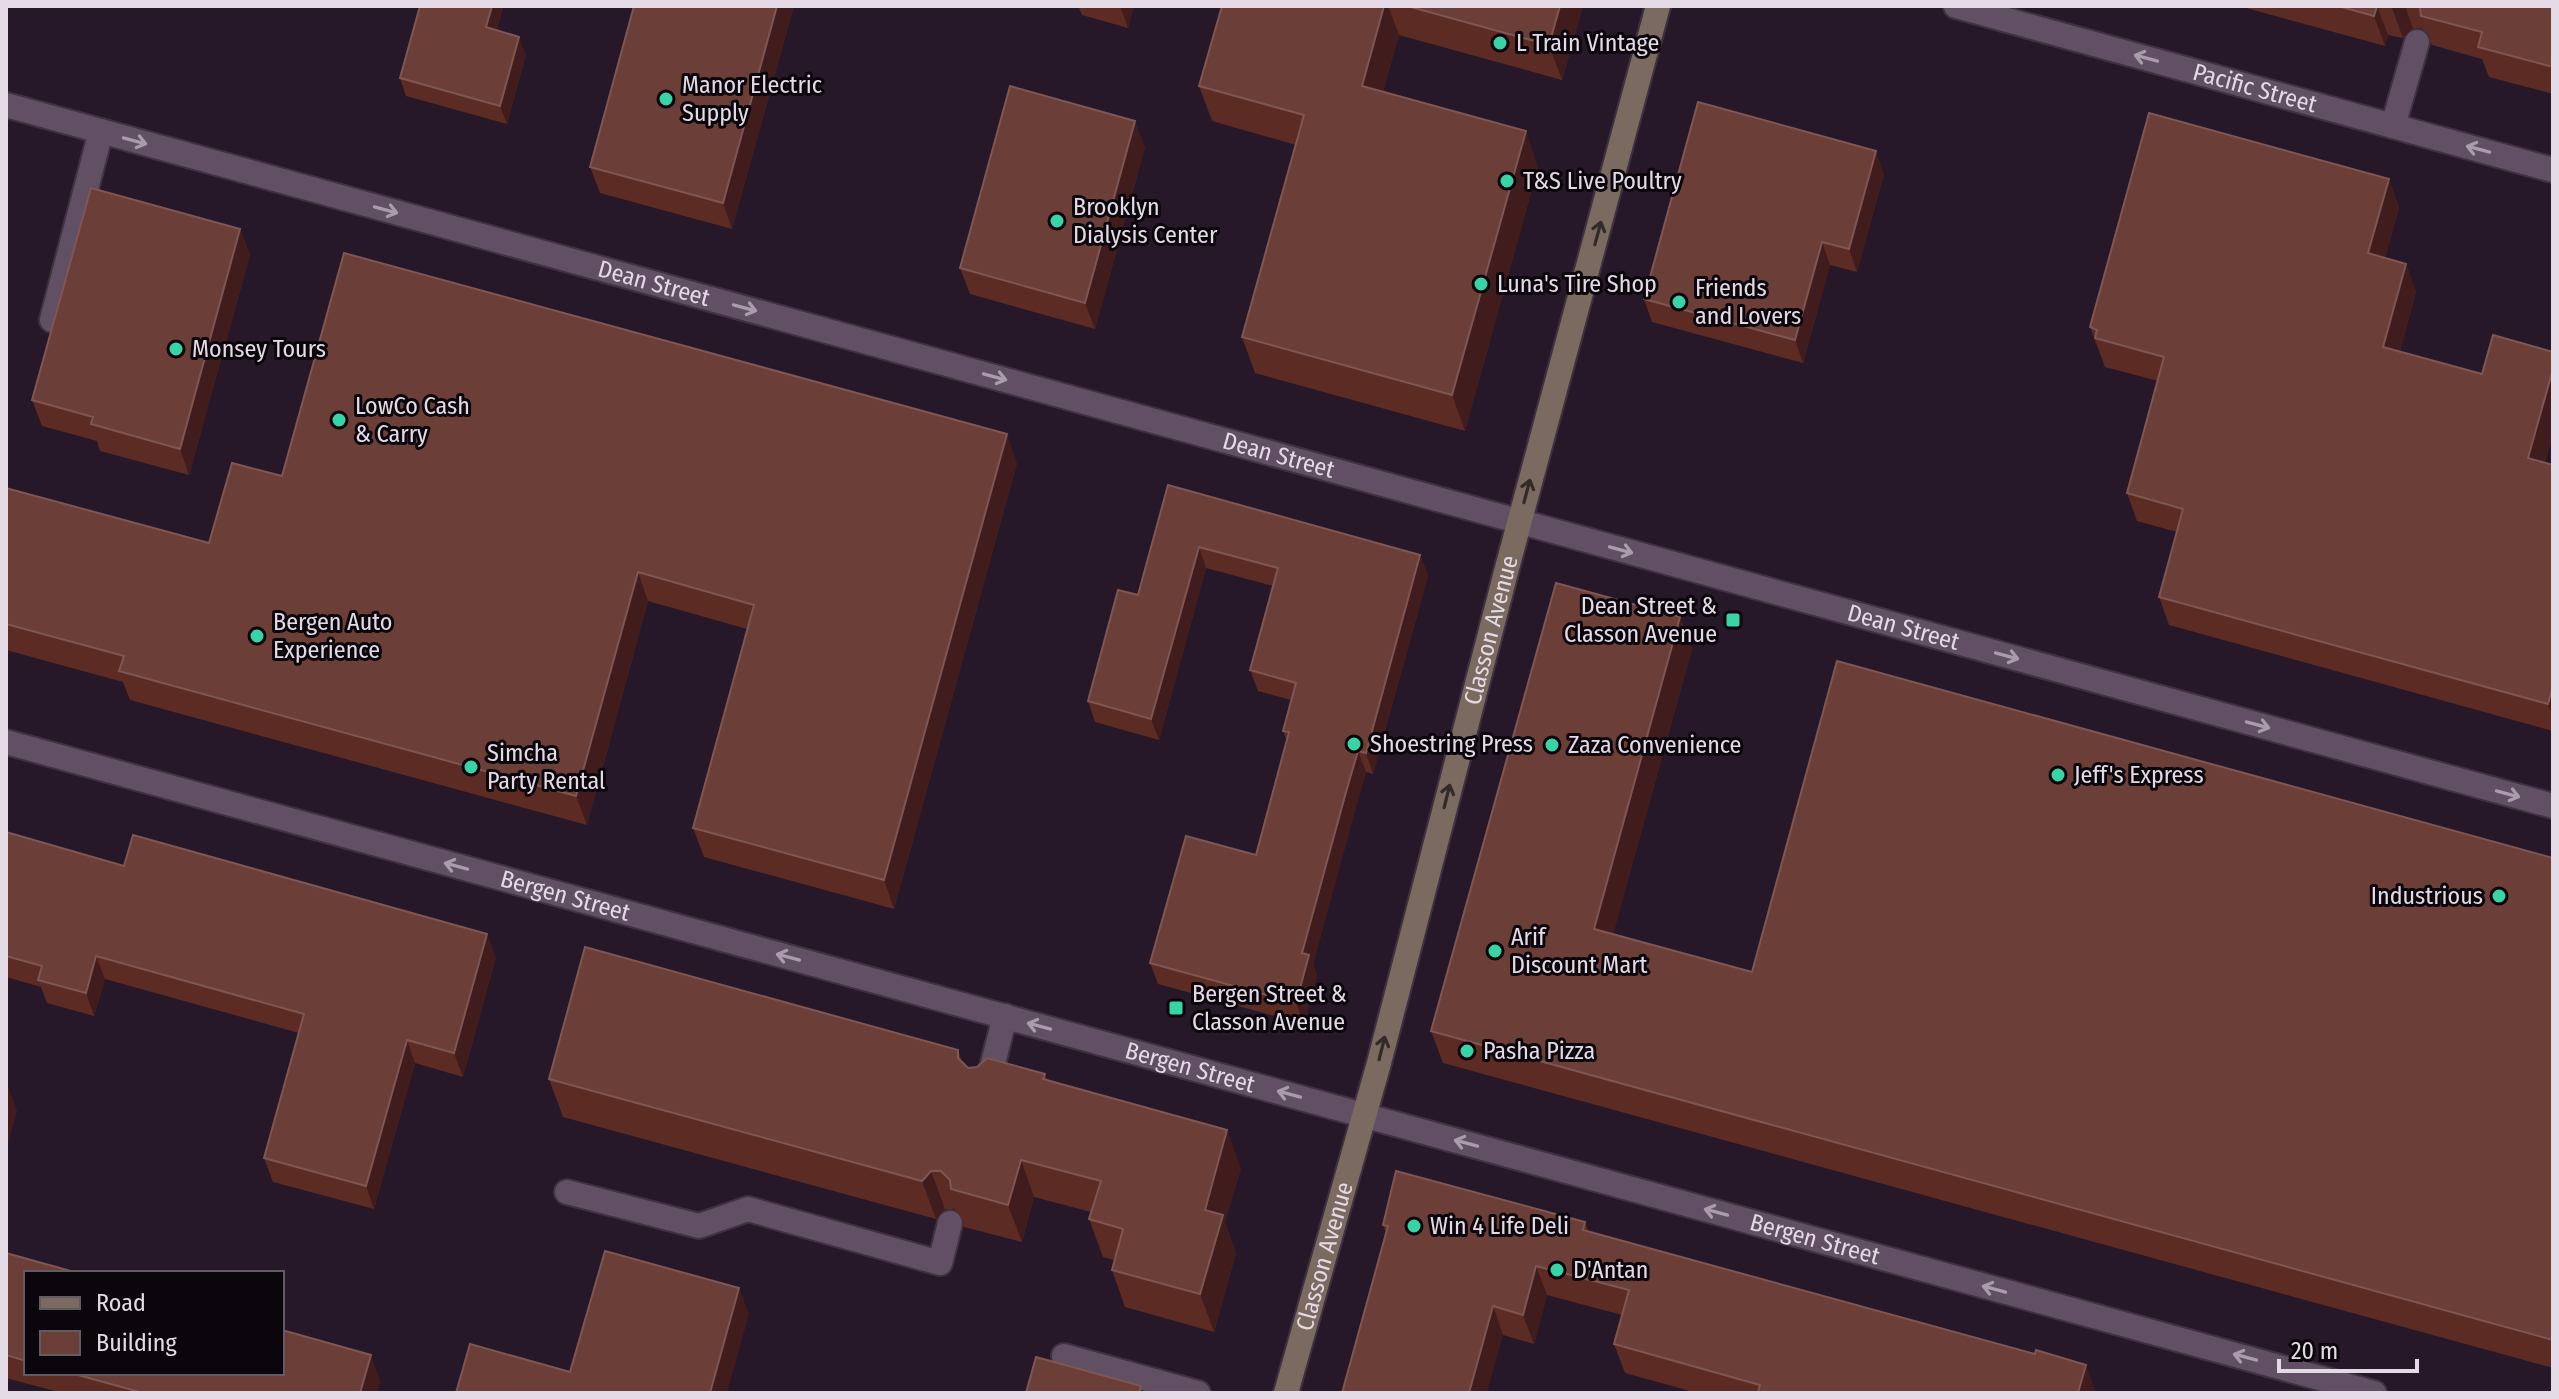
<svg xmlns="http://www.w3.org/2000/svg" width="2559" height="1399" viewBox="0 0 2559 1399" font-family="'Fira Sans Condensed',sans-serif">
  <style>
    .lines { fill: none; stroke-linecap: round; stroke-linejoin: round }
    .lane-casing { stroke: #3e3240; stroke-width: 28 }
    .street-casing { stroke: #3e3240; stroke-width: 28 }
    .secondary-casing { stroke: #3e3240; stroke-width: 28 }
    .lane { stroke: #615063; stroke-width: 24 }
    .street { stroke: #615063; stroke-width: 24 }
    .secondary { stroke: #7a6a5f; stroke-width: 24 }
    .wall { fill: #5c2b23 }
    .shaded-wall { fill: #401c1c }
    .building { fill: #6b3e38; stroke: #7e5653; stroke-width: 2 }
    .oneway { stroke: #a99cab }
    .oneway2 { stroke: #322929 }
    .poi-dot { fill: #38d4a6; stroke: #0b060c; stroke-width: 3 }
    .labels { text-anchor: middle; dominant-baseline: central; stroke-width: 6; stroke-linejoin: round; paint-order: stroke }
    .poi-label { font-size: 24px; fill: #e4dae6; stroke: #0b060c; text-anchor: start }
    .street-label { font-size: 24px; fill: #e4dae6; stroke: #0b060c }
  </style>
  <rect width="100%" height="100%" fill="#261828"/>
  <g class="lines">
    <g class="lane-casing">
      <g id="lane">
        <polyline points="2393,126 2417,42"/>
        <polyline points="52,320 101,131"/>
        <polyline points="986,1091 1005,1016"/>
        <polyline points="567,1192 699,1226 748,1209 940,1263 950,1223"/>
        <polyline points="1064,1356 1198,1393"/>
      </g>
    </g>
    <g class="street-casing">
      <g id="street">
        <path id="s1" d="M1956,6L2553,170"/>
        <path id="s2" d="M6,105L2553,806"/>
        <path id="s3" d="M6,742L2374,1393"/>
      </g>
    </g>
    <g class="secondary-casing">
      <g id="secondary">
        <path id="s4" d="M1286,1393L1379,1063L1506,572L1658,6"/>
      </g>
    </g>
    <use href="#lane" class="lane"/>
    <use href="#street" class="street"/>
    <use href="#secondary" class="secondary"/>
  </g>
  <g class="wall">
    <polygon points="420,6 503,6 497,30 526,55 507,124 406,96 400,78"/>
    <polygon points="794,6 732,229 600,193 590,167"/>
    <polygon points="1078,6 1134,6 1128,28 1082,15"/>
    <polygon points="1222,6 1583,6 1562,80 1399,35 1396,45 1383,92 1538,167 1465,431 1255,373 1242,337 1296,145 1212,121 1199,86"/>
    <polygon points="2239,6 2553,6 2553,94 2489,77 2482,59 2432,45 2427,33 2422,28 2413,28 2403,38 2388,35 2385,46"/>
    <polygon points="1145,147 1095,329 970,294 960,268"/>
    <polygon points="1884,174 1857,272 1830,265 1803,363 1652,322 1644,299"/>
    <polygon points="2389,179 2399,208 2385,258 2406,264 2416,292 2400,351 2482,374 2553,352 2553,434 2545,463 2553,465 2553,731 2169,625 2159,597 2177,532 2137,521 2127,493 2158,381 2105,367 2090,327"/>
    <polygon points="240,229 250,255 189,475 100,451 97,441 42,426 32,400"/>
    <polygon points="1017,463 894,909 704,857 693,828 747,629 648,601 587,825 130,700 123,682 6,650 6,488 209,543 282,476"/>
    <polygon points="1168,485 1420,555 1428,576 1373,774 1366,772 1354,813 1313,964 1317,976 1304,1024 1158,984 1150,963 1256,855 1287,742 1283,731 1291,700 1258,691 1250,670 1273,586 1206,568 1159,740 1095,722 1088,701 1138,595"/>
    <polygon points="1680,617 1692,649 1613,934 1752,972 2553,858 2553,1368 1443,1063 1431,1031"/>
    <polygon points="6,832 124,866 496,957 463,1077 415,1063 374,1209 273,1182 264,1158 299,1033 105,979 94,1016 47,1003 41,987 6,977"/>
    <polygon points="958,1050 962,1062 968,1068 1045,1074 1047,1080 1241,1168 1225,1222 1236,1253 1214,1332 1125,1307 1112,1270 1114,1260 1103,1257 1089,1219 1091,1212 1034,1197 1022,1242 964,1227 960,1214 954,1209 945,1209 936,1219 563,1117 549,1079"/>
    <polygon points="1585,1222 1588,1231 2096,1393 1697,1393 1625,1373 1614,1344 1622,1315 1547,1295 1534,1344 1503,1335 1386,1233 1383,1225"/>
    <polygon points="6,1253 26,1273 26,1373 282,1373 380,1380 377,1393 62,1393 6,1378"/>
  </g>
  <g class="shaded-wall">
    <polygon points="492,6 503,6 493,46 486,27"/>
    <polygon points="777,6 794,6 732,229 723,203"/>
    <polygon points="1120,6 1134,6 1128,28"/>
    <polygon points="1384,6 1388,6 1399,35 1375,121 1362,86"/>
    <polygon points="1560,6 1583,6 1562,80 1549,45"/>
    <polygon points="2377,6 2388,35 2385,46 2374,16"/>
    <polygon points="2394,6 2405,6 2413,28 2403,38 2392,8"/>
    <polygon points="519,37 526,55 507,124 500,106"/>
    <polygon points="1135,121 1145,147 1095,329 1085,303"/>
    <polygon points="1526,131 1538,167 1465,431 1452,395"/>
    <polygon points="1876,151 1884,174 1857,272 1849,249"/>
    <polygon points="2389,179 2399,208 2379,282 2368,253"/>
    <polygon points="240,229 250,255 189,475 180,449"/>
    <polygon points="1822,242 1830,265 1803,363 1795,340"/>
    <polygon points="2406,264 2416,292 2393,375 2383,347"/>
    <polygon points="2553,369 2553,434 2538,486 2528,458"/>
    <polygon points="1007,434 1017,463 894,909 884,880"/>
    <polygon points="1199,547 1206,568 1159,740 1151,719"/>
    <polygon points="1420,555 1428,576 1373,774 1366,753"/>
    <polygon points="638,572 648,601 587,825 576,796"/>
    <polygon points="1680,617 1692,649 1606,960 1594,929"/>
    <polygon points="2553,686 2553,717 2548,704"/>
    <polygon points="1358,751 1366,772 1313,964 1317,976 1304,1024 1296,1003 1302,953"/>
    <polygon points="487,934 496,957 463,1077 454,1053"/>
    <polygon points="96,956 105,979 94,1016 86,993"/>
    <polygon points="407,1040 415,1063 374,1209 366,1186"/>
    <polygon points="8,1086 17,1111 6,1152 6,1092"/>
    <polygon points="1227,1130 1241,1168 1225,1222 1236,1253 1214,1332 1200,1294 1205,1210"/>
    <polygon points="1021,1160 1034,1197 1022,1242 1008,1205"/>
    <polygon points="931,1171 945,1209 936,1219 922,1181"/>
    <polygon points="1536,1266 1547,1295 1534,1344 1523,1315"/>
    <polygon points="739,1288 749,1314 727,1393 710,1393"/>
    <polygon points="1493,1306 1503,1335 1487,1393 1469,1393"/>
    <polygon points="371,1355 380,1380 377,1393 360,1393"/>
    <polygon points="2086,1365 2096,1393 2078,1393"/>
  </g>
  <g class="building">
    <polygon points="420,6 492,6 486,27 519,37 500,106 400,78"/>
    <polygon points="634,6 777,6 723,203 590,167"/>
    <polygon points="1222,6 1384,6 1362,86 1526,131 1452,395 1242,337 1304,115 1199,86"/>
    <polygon points="1407,6 1560,6 1549,45"/>
    <polygon points="2338,6 2377,6 2374,16"/>
    <polygon points="2419,6 2553,6 2553,67 2478,47 2482,32 2421,16 2420,8"/>
    <polygon points="1010,86 1135,121 1085,303 960,268"/>
    <polygon points="1698,102 1876,151 1849,249 1822,242 1795,340 1644,299"/>
    <polygon points="2149,113 2389,179 2368,253 2406,264 2383,347 2482,374 2493,335 2553,352 2553,369 2528,458 2553,465 2553,686 2548,704 2159,597 2183,509 2127,493 2164,357 2095,338 2097,330 2090,327"/>
    <polygon points="91,188 240,229 180,449 91,424 93,417 32,400"/>
    <polygon points="344,253 1007,434 884,880 693,828 754,605 638,572 576,796 119,671 124,656 6,624 6,488 209,543 232,463 282,476"/>
    <polygon points="1168,485 1420,555 1366,753 1358,751 1346,792 1302,953 1309,955 1296,1003 1150,963 1186,836 1256,855 1289,732 1283,731 1296,683 1250,670 1278,568 1199,547 1151,719 1088,701 1118,590 1138,595"/>
    <polygon points="1556,583 1680,617 1594,929 1752,972 1837,661 2553,858 2553,1340 1431,1031"/>
    <polygon points="6,832 124,866 133,835 487,934 454,1053 407,1040 366,1186 264,1158 304,1014 96,956 86,993 38,980 42,966 6,956"/>
    <polygon points="585,947 958,1050 958,1058 968,1068 977,1067 987,1058 1045,1074 1043,1079 1227,1130 1205,1210 1223,1215 1200,1294 1112,1270 1123,1229 1089,1219 1101,1181 1021,1160 1008,1205 951,1189 950,1180 941,1171 931,1171 922,1181 549,1079"/>
    <polygon points="1396,1171 1585,1222 1583,1230 2035,1354 2036,1350 2086,1365 2078,1393 1758,1393 1760,1385 1614,1344 1629,1290 1536,1266 1523,1315 1493,1306 1469,1393 1342,1393 1388,1226 1383,1225"/>
    <polygon points="605,1251 739,1288 710,1393 456,1393 470,1344 570,1372"/>
    <polygon points="6,1253 78,1273 26,1273 26,1361 6,1355"/>
    <polygon points="282,1330 371,1355 360,1393 143,1393 71,1373 282,1373"/>
    <polygon points="1036,1357 1141,1386 1139,1393 1026,1393"/>
  </g>
  <defs><path id="oneway-shaft" d="M-6 0H5M1.5-3L5.5 0L1.5 3" fill="none" stroke-width="1.6" stroke-linecap="round" stroke-linejoin="round" transform="scale(2)"/></defs>
  <g class="oneway">
    <use href="#oneway-shaft" transform="translate(2146 58) rotate(-165)"/>
    <use href="#oneway-shaft" transform="translate(135 141) rotate(15)"/>
    <use href="#oneway-shaft" transform="translate(2478 149) rotate(-165)"/>
    <use href="#oneway-shaft" transform="translate(386 210) rotate(15)"/>
    <use href="#oneway-shaft" transform="translate(745 308) rotate(15)"/>
    <use href="#oneway-shaft" transform="translate(995 377) rotate(15)"/>
    <use href="#oneway-shaft" transform="translate(1621 550) rotate(15)"/>
    <use href="#oneway-shaft" transform="translate(2007 656) rotate(15)"/>
    <use href="#oneway-shaft" transform="translate(2258 725) rotate(15)"/>
    <use href="#oneway-shaft" transform="translate(2508 794) rotate(15)"/>
    <use href="#oneway-shaft" transform="translate(456 866) rotate(-165)"/>
    <use href="#oneway-shaft" transform="translate(788 957) rotate(-165)"/>
    <use href="#oneway-shaft" transform="translate(1039 1026) rotate(-165)"/>
    <use href="#oneway-shaft" transform="translate(1289 1094) rotate(-165)"/>
    <use href="#oneway-shaft" transform="translate(1466 1143) rotate(-165)"/>
    <use href="#oneway-shaft" transform="translate(1716 1212) rotate(-165)"/>
    <use href="#oneway-shaft" transform="translate(1994 1289) rotate(-165)"/>
    <use href="#oneway-shaft" transform="translate(2245 1357) rotate(-165)"/>
  </g>
  <g class="oneway2">
    <use href="#oneway-shaft" transform="translate(1598 233) rotate(-75)"/>
    <use href="#oneway-shaft" transform="translate(1527 491) rotate(-75)"/>
    <use href="#oneway-shaft" transform="translate(1447 796) rotate(-76)"/>
    <use href="#oneway-shaft" transform="translate(1382 1048) rotate(-76)"/>
  </g>
  <g class="poi-dot">
    <circle cx="1500" cy="43" r="8"/>
    <circle cx="666" cy="99" r="8"/>
    <circle cx="1507" cy="181" r="8"/>
    <circle cx="1057" cy="221" r="8"/>
    <circle cx="1481" cy="284" r="8"/>
    <circle cx="1679" cy="302" r="8"/>
    <circle cx="176" cy="349" r="8"/>
    <circle cx="339" cy="420" r="8"/>
    <rect x="1725" y="612" width="16" height="16" rx="4"/>
    <circle cx="257" cy="636" r="8"/>
    <circle cx="1354" cy="744" r="8"/>
    <circle cx="1552" cy="745" r="8"/>
    <circle cx="471" cy="767" r="8"/>
    <circle cx="2058" cy="775" r="8"/>
    <circle cx="2499" cy="896" r="8"/>
    <circle cx="1495" cy="951" r="8"/>
    <rect x="1168" y="1000" width="16" height="16" rx="4"/>
    <circle cx="1467" cy="1051" r="8"/>
    <circle cx="1414" cy="1226" r="8"/>
    <circle cx="1557" cy="1270" r="8"/>
  </g>
  <g class="labels">
    <g class="poi-label">
      <text x="1516" y="43">L Train Vintage</text>
      <text x="682" y="85">Manor Electric<tspan x="682" dy="28">Supply</tspan></text>
      <text x="1523" y="181">T&amp;S Live Poultry</text>
      <text x="1073" y="207">Brooklyn<tspan x="1073" dy="28">Dialysis Center</tspan></text>
      <text x="1497" y="284">Luna's Tire Shop</text>
      <text x="1695" y="288">Friends<tspan x="1695" dy="28">and Lovers</tspan></text>
      <text x="192" y="349">Monsey Tours</text>
      <text x="355" y="406">LowCo Cash<tspan x="355" dy="28">&amp; Carry</tspan></text>
      <text x="1717" y="606" text-anchor="end">Dean Street &amp;<tspan x="1717" dy="28">Classon Avenue</tspan></text>
      <text x="273" y="622">Bergen Auto<tspan x="273" dy="28">Experience</tspan></text>
      <text x="1370" y="744">Shoestring Press</text>
      <text x="1568" y="745">Zaza Convenience</text>
      <text x="487" y="753">Simcha<tspan x="487" dy="28">Party Rental</tspan></text>
      <text x="2074" y="775">Jeff's Express</text>
      <text x="2483" y="896" text-anchor="end">Industrious</text>
      <text x="1511" y="937">Arif<tspan x="1511" dy="28">Discount Mart</tspan></text>
      <text x="1192" y="994">Bergen Street &amp;<tspan x="1192" dy="28">Classon Avenue</tspan></text>
      <text x="1483" y="1051">Pasha Pizza</text>
      <text x="1430" y="1226">Win 4 Life Deli</text>
      <text x="1573" y="1270">D'Antan</text>
    </g>
    <g class="street-label">
      <text stroke="none"><textPath href="#s1" startOffset="310">Pacific Street</textPath></text>
      <text stroke="none"><textPath href="#s2" startOffset="672">Dean Street</textPath></text>
      <text stroke="none"><textPath href="#s2" startOffset="1320">Dean Street</textPath></text>
      <text stroke="none"><textPath href="#s2" startOffset="1968">Dean Street</textPath></text>
      <text stroke="none"><textPath href="#s4" startOffset="790">Classon Avenue</textPath></text>
      <text stroke="none"><textPath href="#s3" startOffset="580">Bergen Street</textPath></text>
      <text stroke="none"><textPath href="#s3" startOffset="1228">Bergen Street</textPath></text>
      <text stroke="none"><textPath href="#s3" startOffset="1876">Bergen Street</textPath></text>
      <text stroke="none"><textPath href="#s4" startOffset="142">Classon Avenue</textPath></text>
    </g>
  </g>
  <rect width="2559" height="1399" fill="none" stroke="#e4dae6" stroke-width="16"/>
  <rect x="24" y="1271" width="260" height="104" fill="#0b060c" stroke="#625b63" stroke-width="2"/>
  <rect x="40" y="1297" width="40" height="12" fill="#7a6a5f" stroke="#625b63" stroke-width="2"/>
  <text x="96" y="1311" font-size="24" fill="#e4dae6">Road</text>
  <rect x="40" y="1331" width="40" height="24" fill="#6b3e38" stroke="#625b63" stroke-width="2"/>
  <text x="96" y="1351" font-size="24" fill="#e4dae6">Building</text>
  <path d="M2279 1359v12h138v-12" fill="none" stroke="#e4dae6" stroke-width="4"/>
  <text x="2291" y="1359" font-size="24" fill="#e4dae6" stroke="#0b060c" stroke-width="6" paint-order="stroke">20 m</text>
</svg>
